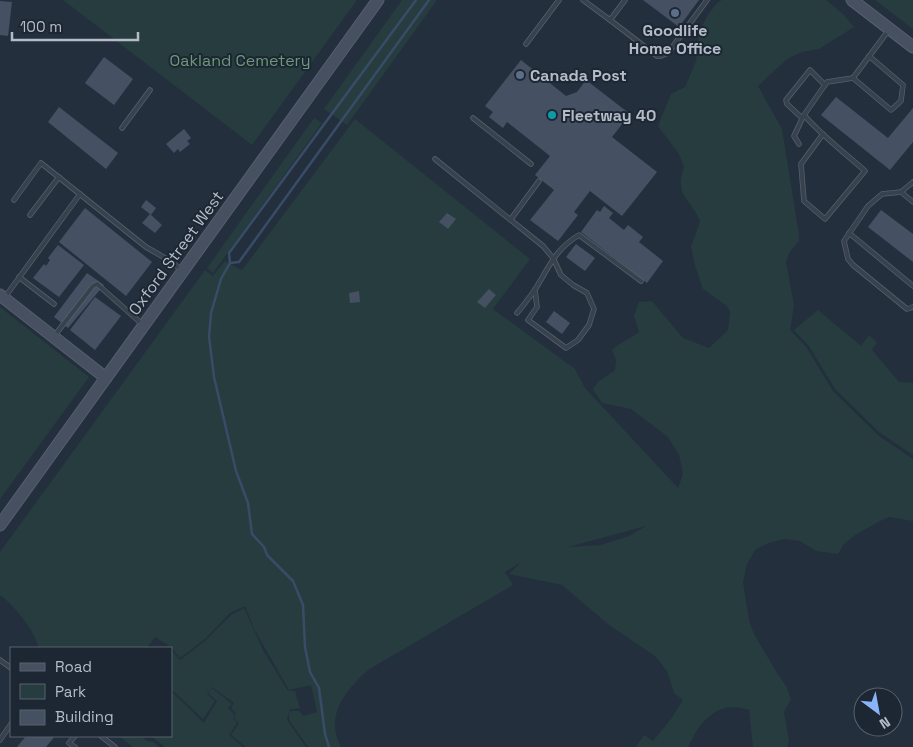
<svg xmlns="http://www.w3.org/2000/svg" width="913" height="747" viewBox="0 0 913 747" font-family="'Space Grotesk',sans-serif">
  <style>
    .green { fill: #263c3f; fill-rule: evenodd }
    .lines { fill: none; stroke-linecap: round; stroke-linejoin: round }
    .stream { stroke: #394c67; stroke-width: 2.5 }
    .building { fill: #455162 }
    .lane-casing { stroke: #565f6c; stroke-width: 5.5 }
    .secondary-casing { stroke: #565f6c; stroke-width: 13 }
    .lane { stroke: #38414e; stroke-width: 4 }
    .secondary { stroke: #465061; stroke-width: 11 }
    .service-dot { fill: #5c6f8a; stroke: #1d2633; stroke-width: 2 }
    .culture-dot { fill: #0f9aa8; stroke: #1d2633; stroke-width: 2 }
    .labels { text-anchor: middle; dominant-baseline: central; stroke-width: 4; stroke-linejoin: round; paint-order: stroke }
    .poi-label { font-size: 16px; font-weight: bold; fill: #b4bcc9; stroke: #1d2633; text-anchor: start }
    .park-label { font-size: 16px; fill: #6b9a76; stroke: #1d2633 }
    .street-label { font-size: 16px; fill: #b4bcc9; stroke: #1d2633 }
  </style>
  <rect width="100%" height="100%" fill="#242f3e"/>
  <g class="green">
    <polygon points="63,0 357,0 252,145"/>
    <polygon points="402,0 437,0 347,125 324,109"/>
    <path d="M722,0H826L843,14L854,27L819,49L802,52L787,59L758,86L782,129L799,235V241L790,252L786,262L794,305L790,330L807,348L833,391L879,436L913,459V521L889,517L878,522L855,535L843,545L838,554L816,551L800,541L784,539L766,544L755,550L747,564L743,582L749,620L754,634L777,673L786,686L791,699L784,712L789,741L787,747H753L749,710C728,703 715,708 700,726C695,732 692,740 688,747H636L644,735L653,741L671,719L683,700L674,693L667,671L655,656L609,625L562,585L509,574L520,563L505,572L513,585L368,670C346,690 324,716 341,747H308L289,720V713L291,711H299L303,716L317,712L311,685L289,690L254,629L245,606L230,613L205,639L180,658L171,647L155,637L147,648H38C38,634 12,603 0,595V552L205,270L213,276L225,261L242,270L355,119L530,259L493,309L575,369L585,388L678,488L683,474L679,455L668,437L631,409L602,403L593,389L598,382L615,370L616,360L612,350C620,342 630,339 639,332L634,316L639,302L652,301L683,338L709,348L728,330L730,312L727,306L703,289L695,266L691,247L700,221C690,197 674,196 684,167L679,154L658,126L671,94L685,87L696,61L699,33L709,13L718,2ZM646,526L629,536L601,545L568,547Z"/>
    <polygon points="875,0 913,0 913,29"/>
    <polygon points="314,118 322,123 213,273 207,268"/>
    <polygon points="0,307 89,377 0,499"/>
    <polygon points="818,310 861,346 869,335 877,342 872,350 899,382 913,383 913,455 879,432 835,389 809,346 794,330"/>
    <polygon points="244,608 263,650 288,691 295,691 300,708 290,709 287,720 306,747 246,747 231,735 239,723 234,719 236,713 231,708 234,703 212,687 207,694 215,701 203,719 171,689 171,650 180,660 206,640 231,615"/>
    <polygon points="212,688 232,704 228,708 235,715 233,719 237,723 229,735 243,747 165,747 151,736 171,736 171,691 204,723 217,701 208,693"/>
    <polygon points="119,736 142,736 147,741 153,742 159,747 133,747"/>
  </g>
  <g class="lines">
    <g class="stream">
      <polyline points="230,263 239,262 429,0"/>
      <polyline points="329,747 325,734 319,688 310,672 305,647 303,605 293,581 267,555 264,547 252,534 248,503 236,471 214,377 209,337 211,313 221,279 230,263 229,253 416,0"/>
    </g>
  </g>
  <g class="building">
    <polygon points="643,0 699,0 679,27"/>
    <polygon points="0,1 12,2 8,36 0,35"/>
    <polygon points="104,57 133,79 114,105 85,83"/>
    <polygon points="521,60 566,96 577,92 586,80 630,114 612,137 657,172 622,216 590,191 574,212 578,215 558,241 530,220 554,190 535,175 550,156 507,122 503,128 489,117 493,112 485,106"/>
    <polygon points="836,97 888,138 913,108 913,142 890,170 821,115"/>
    <polygon points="59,107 118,153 106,169 48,122"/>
    <polygon points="184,129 191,138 187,141 190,144 180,152 178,149 174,153 166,144"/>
    <polygon points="146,200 156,208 151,215 141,207"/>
    <polygon points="604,206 613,213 609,218 624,230 628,225 643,237 639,242 663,261 647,283 581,232 597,210 600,212"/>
    <polygon points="85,208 152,262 126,296 59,242"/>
    <polygon points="881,210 913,234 913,262 868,227"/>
    <polygon points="447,213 456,219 448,229 439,222"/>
    <polygon points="150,214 162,225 155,233 142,223"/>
    <polygon points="576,244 595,258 585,271 566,257"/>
    <polygon points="58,245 84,265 59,297 33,278 44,264 46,266 50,260 48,258"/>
    <polygon points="87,273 104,285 68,328 54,317"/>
    <polygon points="489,289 496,295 485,308 477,302"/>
    <polygon points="359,291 360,302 350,303 349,293"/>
    <polygon points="95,297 121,316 95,350 70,330"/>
    <polygon points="554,311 570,323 562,334 546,322"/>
    <polygon points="26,736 55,736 46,747 17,747"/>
  </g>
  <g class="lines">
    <g class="lane-casing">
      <g id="lane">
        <polyline points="583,0 610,20 625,0"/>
        <polyline points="610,20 657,56 661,56 668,53 707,0"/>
        <polyline points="526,44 559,0"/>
        <polyline points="853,78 891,110 901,101 903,85 869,56"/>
        <polyline points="473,118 531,164"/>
        <polyline points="802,118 787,104 786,100 810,70 825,85"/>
        <polyline points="122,128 150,90"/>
        <path d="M823,134L801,164L804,201L825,219L865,171C845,153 822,136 804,115L827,82L853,78L888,31"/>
        <polyline points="799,144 794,136 803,117"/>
        <polyline points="435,159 543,246 553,258 561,275 573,285 587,293 594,309 589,325 578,340 566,348 528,320 537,307 535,290"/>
        <polyline points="913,182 901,192 882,194 868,206 844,241 848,259 853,265 907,309 913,307"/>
        <polyline points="901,192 913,202"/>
        <polyline points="14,200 41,163 146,247 172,262 181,270"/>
        <polyline points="30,215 59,177"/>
        <polyline points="511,219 539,181"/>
        <polyline points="849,233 913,286"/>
        <polyline points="19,277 54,304"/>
        <polyline points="5,297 80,194"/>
        <path d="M517,313C523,306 529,298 534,291C549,268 554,250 579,235L641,281"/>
        <polyline points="55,335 93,286 97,284 142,324"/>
        <polyline points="0,660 11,668"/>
        <polyline points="101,736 115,747"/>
        <polyline points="0,740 11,724"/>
        <polyline points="75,747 69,743 75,736"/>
      </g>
    </g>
    <g class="secondary-casing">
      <g id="secondary">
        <polyline points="852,0 913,47"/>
        <polyline points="0,295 106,378"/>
        <polyline points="0,525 378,0"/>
      </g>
    </g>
    <use href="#lane" class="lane"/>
    <use href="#secondary" class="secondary"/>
  </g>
  <g class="service-dot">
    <circle cx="675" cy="13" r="5"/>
    <circle cx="520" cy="75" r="5"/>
  </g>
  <circle class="culture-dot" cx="552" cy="115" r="5"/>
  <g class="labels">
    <g class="poi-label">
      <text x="675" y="30" text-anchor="middle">Goodlife<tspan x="675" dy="18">Home Office</tspan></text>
      <text x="530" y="75">Canada Post</text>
      <text x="562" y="115">Fleetway 40</text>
    </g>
    <g class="park-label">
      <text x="240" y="60">Oakland Cemetery</text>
    </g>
    <g class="street-label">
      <text transform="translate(176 253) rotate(-54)">Oxford Street West</text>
    </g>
  </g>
  <rect x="10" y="647" width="162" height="90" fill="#1d2633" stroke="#59626f"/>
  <rect x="20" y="663" width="25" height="8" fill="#465061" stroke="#59626f"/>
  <text x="55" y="672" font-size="15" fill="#b4bcc9">Road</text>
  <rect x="20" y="684" width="25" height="15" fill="#263c3f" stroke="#59626f"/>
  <text x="55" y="697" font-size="15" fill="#b4bcc9">Park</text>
  <rect x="20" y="710" width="25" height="15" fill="#455162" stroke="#59626f"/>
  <text x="55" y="722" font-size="15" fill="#b4bcc9">Building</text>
  <g transform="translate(878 712) rotate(148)"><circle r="24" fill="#1d2633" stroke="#59626f"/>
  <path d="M0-4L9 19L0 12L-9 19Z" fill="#8ab4f8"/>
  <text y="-8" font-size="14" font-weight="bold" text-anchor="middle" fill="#b4bcc9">N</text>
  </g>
  <path d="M12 32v8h126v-8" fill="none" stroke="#b4bcc9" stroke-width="2.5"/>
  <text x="20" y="32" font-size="15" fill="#b4bcc9" stroke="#1d2633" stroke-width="4" paint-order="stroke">100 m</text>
</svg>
